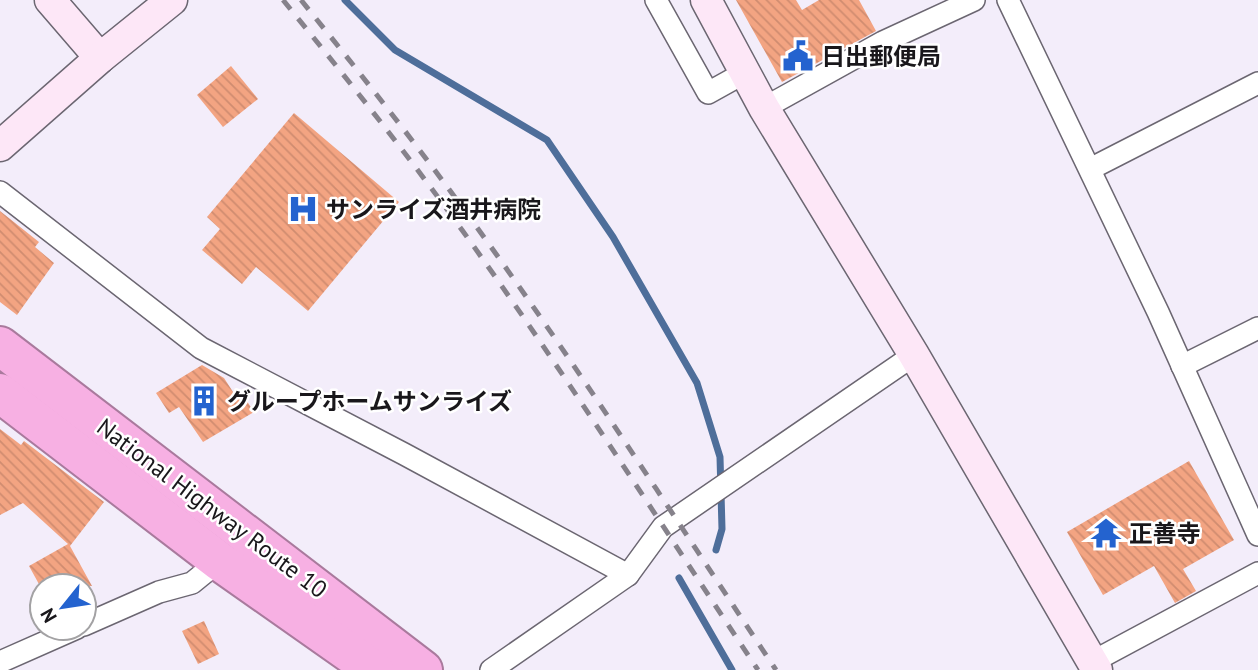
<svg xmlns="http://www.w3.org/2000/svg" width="1258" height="670" viewBox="0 0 1258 670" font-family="'PT Sans','Noto Sans JP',sans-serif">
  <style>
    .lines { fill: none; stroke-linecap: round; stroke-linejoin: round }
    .stream { stroke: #4e6e9a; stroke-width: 7 }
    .building { fill: url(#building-back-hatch) }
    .street-casing { stroke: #6b6671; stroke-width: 24 }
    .secondary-casing { stroke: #6b6671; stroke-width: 33 }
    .highway-casing { stroke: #a97a9d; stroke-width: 42 }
    .street { stroke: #fff; stroke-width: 21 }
    .secondary { stroke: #fde7f7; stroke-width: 30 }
    .highway { stroke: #f7b0e3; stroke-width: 38 }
    .rail { stroke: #86828b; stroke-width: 5; stroke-dasharray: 12 12; stroke-linecap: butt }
    .labels { text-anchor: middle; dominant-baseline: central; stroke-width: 5; stroke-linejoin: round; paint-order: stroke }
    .poi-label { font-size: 24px; font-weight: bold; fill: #19171b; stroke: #fff; text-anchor: start }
    .street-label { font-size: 24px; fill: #19171b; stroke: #fff }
  </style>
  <defs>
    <pattern id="building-back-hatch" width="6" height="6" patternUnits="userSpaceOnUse" patternTransform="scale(1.75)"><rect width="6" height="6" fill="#f3a482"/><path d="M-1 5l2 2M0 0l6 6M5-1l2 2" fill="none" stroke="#d08c70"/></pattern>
  </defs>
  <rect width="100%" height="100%" fill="#f3edfa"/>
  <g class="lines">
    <g class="stream">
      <polyline points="345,0 395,50 547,140 613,237 697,383 720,457 722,529 716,550"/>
      <polyline points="679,578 732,670"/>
    </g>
  </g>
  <g class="building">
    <polygon points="736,0 796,0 802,10 819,0 859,0 876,31 782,82"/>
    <polygon points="231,66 258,99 223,127 197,95"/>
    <polygon points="294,113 399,202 308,311 256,267 242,284 202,250 220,229 207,217"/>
    <polygon points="0,211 39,242 35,247 54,263 17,315 0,302"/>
    <polygon points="202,365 224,378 235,395 241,392 254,412 203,442 179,407 169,413 156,393"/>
    <polygon points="0,429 21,445 24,441 104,502 70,546 92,586 40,586 29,566 68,544 23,503 0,515"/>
    <polygon points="1189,461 1234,540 1183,569 1196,591 1175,603 1154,566 1103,595 1067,532"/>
    <polygon points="204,621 219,654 198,664 182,631"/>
  </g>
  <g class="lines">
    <g class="street-casing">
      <g id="street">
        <polyline points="656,0 708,93 744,73"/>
        <polyline points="1008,0 1158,312 1258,535"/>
        <polyline points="764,108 883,42 974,0"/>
        <polyline points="1090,169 1258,83"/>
        <polyline points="0,192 201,348 404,454 628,575"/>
        <polyline points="1182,366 1258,328"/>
        <polyline points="84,625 159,592 192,583 219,561"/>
        <polyline points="0,662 77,628"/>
        <polyline points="1092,662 1258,573"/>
        <polyline points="491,670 628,575 663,527 914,355"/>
      </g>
    </g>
    <g class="secondary-casing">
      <g id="secondary">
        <polyline points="50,0 100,58"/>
        <polyline points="706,0 764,108 914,355 1097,670"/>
        <polyline points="0,146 100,58 172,0"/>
      </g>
    </g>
    <g class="highway-casing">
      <g id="highway">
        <polyline points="0,346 423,670"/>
        <polyline points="0,393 219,561 374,670"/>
      </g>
    </g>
    <use href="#street" class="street"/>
    <use href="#secondary" class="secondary"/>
    <use href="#highway" class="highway"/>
    <g class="rail">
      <path d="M283,0C344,75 405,151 462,230C565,373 660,523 758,670"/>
      <path d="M301,0C360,73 418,146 473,222C579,368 676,520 776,670"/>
    </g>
  </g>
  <defs>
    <g id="civic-bare" transform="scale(2.415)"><path d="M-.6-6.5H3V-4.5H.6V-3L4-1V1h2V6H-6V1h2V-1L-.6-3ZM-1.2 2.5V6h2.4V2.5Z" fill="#2463cf" stroke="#fff" stroke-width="2.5" paint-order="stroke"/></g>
    <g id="hospital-bare" transform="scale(2.415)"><path d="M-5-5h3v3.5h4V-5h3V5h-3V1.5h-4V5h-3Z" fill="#2463cf" stroke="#fff" stroke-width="2.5" paint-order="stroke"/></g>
    <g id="building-bare" transform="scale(2.415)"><path d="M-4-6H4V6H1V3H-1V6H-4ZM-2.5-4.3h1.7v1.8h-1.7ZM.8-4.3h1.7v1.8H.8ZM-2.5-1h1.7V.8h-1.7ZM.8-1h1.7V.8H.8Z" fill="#2463cf" stroke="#fff" stroke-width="2.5" paint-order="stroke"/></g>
    <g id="temple-bare" transform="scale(2.415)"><path d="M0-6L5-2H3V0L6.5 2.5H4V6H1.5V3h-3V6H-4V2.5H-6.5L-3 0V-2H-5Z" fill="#2463cf" stroke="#fff" stroke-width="2.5" paint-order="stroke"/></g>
  </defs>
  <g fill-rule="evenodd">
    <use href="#civic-bare" x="798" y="56"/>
    <use href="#hospital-bare" x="303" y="209"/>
    <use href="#building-bare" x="204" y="401"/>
    <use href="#temple-bare" x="1106" y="533"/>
  </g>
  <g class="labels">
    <g class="poi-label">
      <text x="821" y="56">日出郵便局</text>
      <text x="326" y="209">サンライズ酒井病院</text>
      <text x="227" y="401">グループホームサンライズ</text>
      <text x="1129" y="533">正善寺</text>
    </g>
    <g class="street-label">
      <text transform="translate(212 508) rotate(37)">National Highway Route 10</text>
    </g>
  </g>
  <g transform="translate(63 607) rotate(240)"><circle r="33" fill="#ffffff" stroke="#a3a2a4" stroke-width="2"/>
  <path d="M0-5L12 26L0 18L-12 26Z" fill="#2463cf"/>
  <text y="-10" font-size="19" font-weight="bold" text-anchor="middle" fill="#19171b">N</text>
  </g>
</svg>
